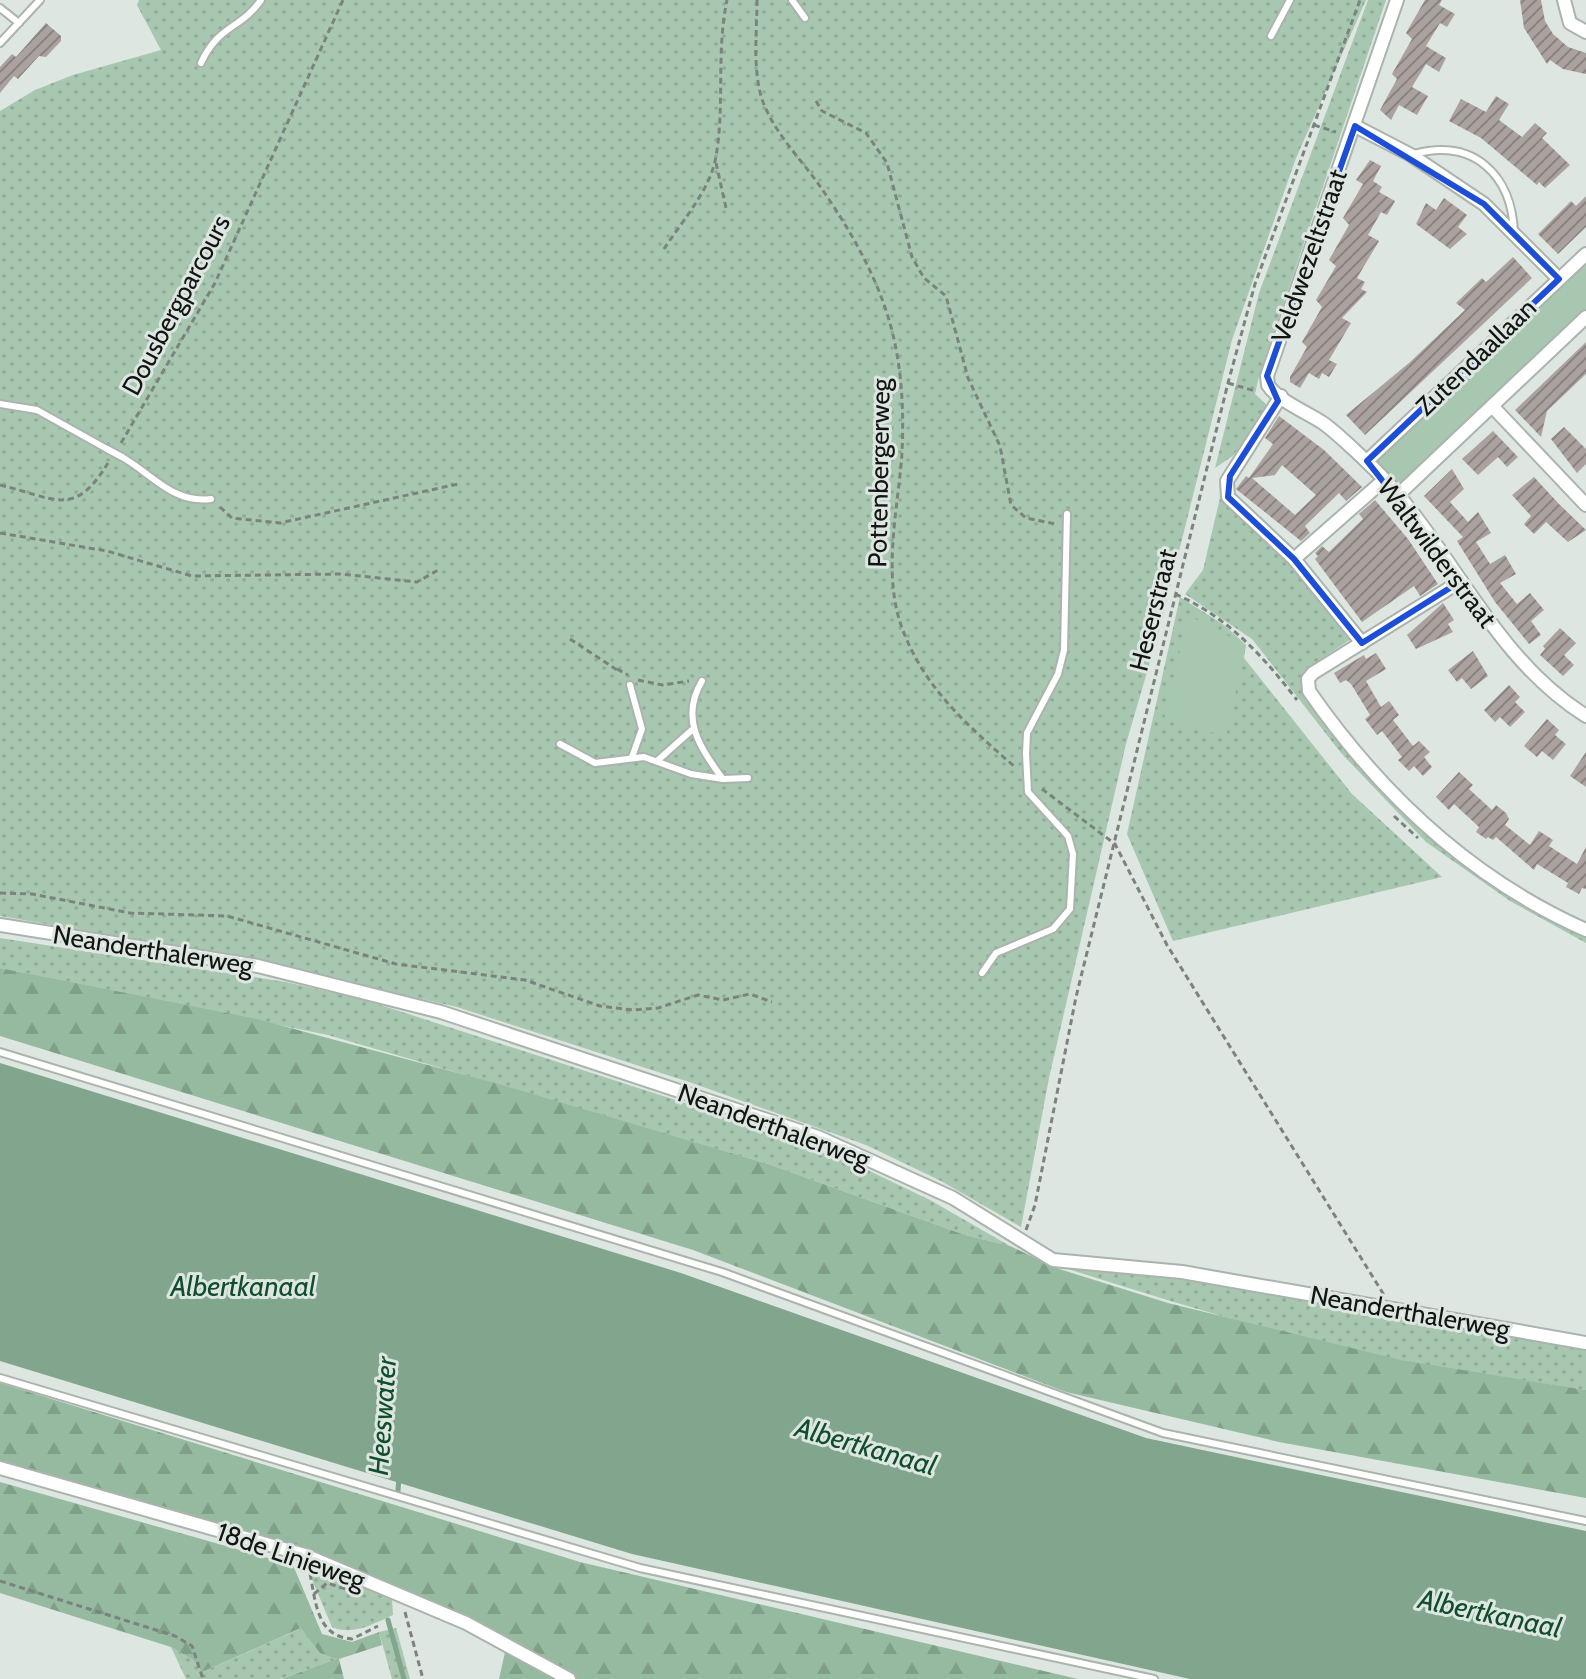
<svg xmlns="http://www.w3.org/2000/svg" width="1586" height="1679" viewBox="0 0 1586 1679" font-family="Cabin,sans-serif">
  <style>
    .grass { fill: url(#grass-dots) }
    .forest { fill: url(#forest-firs) }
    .garden { fill: #a7c7b0 }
    .water { fill: #81a68d }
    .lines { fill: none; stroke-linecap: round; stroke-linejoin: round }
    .stream { stroke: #81a68d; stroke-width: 5 }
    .building { fill: url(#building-hatch); fill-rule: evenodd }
    .service-casing { stroke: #abb3ad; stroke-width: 10 }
    .minor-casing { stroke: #abb3ad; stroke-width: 16 }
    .path { stroke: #7c837e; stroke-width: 3; stroke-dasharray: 6 4; stroke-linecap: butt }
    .service { stroke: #fff; stroke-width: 6 }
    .minor { stroke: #fff; stroke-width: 12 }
    .service-bridge-casing { stroke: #abb3ad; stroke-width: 10; stroke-linecap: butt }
    .service-bridge { stroke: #fff; stroke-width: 6 }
    .marked { fill: none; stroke: #1d4ed8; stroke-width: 6; stroke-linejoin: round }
    .labels { text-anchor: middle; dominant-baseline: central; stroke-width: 6; stroke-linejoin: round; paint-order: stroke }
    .street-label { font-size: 26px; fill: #121513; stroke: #dde6e0 }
    .water-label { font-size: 28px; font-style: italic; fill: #104e2c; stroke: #dde6e0 }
  </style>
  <defs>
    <pattern id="grass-dots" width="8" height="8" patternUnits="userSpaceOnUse" patternTransform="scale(2)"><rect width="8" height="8" fill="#a7c7b0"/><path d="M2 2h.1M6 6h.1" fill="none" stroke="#8faa96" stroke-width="1.8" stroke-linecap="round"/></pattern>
    <pattern id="forest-firs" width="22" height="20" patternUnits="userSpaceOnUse" patternTransform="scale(2)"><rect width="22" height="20" fill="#95baa0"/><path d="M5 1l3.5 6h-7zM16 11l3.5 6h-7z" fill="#7f9f89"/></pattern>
    <pattern id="building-hatch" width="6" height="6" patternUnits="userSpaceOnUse" patternTransform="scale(2)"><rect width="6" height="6" fill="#aba2a0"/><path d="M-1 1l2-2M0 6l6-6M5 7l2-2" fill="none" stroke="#8a8381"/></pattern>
  </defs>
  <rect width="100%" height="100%" fill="#dde6e0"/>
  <g class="grass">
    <polygon points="139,0 1366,0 1296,158 1232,340 1159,631 1126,744 1049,1078 1021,1227 941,1181 866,1145 692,1083 457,1007 244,958 0,916 0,111 35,90 73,75 161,50 137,5"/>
    <polygon points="1368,0 1386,0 1259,376 1255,394 1267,405 1234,455 1215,468 1259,293"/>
    <polygon points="1220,498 1270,541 1354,637 1306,669 1302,684 1344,749 1430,837 1474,870 1586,934 1586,943 1510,901 1426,842 1341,753 1252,639 1185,594 1203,570"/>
    <polygon points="1180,597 1224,625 1246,645 1244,658 1352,794 1442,877 1173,941 1127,834"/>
    <polygon points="0,938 286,982 368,1001 685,1103 857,1165 930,1200 1010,1246 965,1235 768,1164 328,1035 0,968"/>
    <path d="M1068,1269L1192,1280L1586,1349V1390C1524,1380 1460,1372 1398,1360C1286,1337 1177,1304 1068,1269Z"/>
    <path d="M308,1570L353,1583L392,1600L393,1615C373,1624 353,1636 332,1627Z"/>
    <polygon points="302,1628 320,1652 338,1659 280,1679 186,1679 171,1647 193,1660 202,1672"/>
    <polygon points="396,1628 410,1679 392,1679 379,1632"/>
  </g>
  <g class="forest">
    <polygon points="0,968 257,1019 495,1083 768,1164 965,1235 1010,1246 1056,1268 1168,1303 1401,1360 1586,1390 1586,1498 1279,1442 1066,1392 693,1250 0,1036"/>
    <polygon points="0,1383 580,1562 1078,1679 499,1679 508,1639 380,1583 0,1475"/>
    <polygon points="0,1482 293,1565 322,1634 352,1642 379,1632 382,1645 339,1659 344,1679 281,1679 337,1659 320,1653 301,1628 202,1672 193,1660 171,1647 0,1593"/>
  </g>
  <g class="garden">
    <polygon points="1586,261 1586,309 1402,482 1391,482 1378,468 1378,457"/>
    <polygon points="1188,615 1246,645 1226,736 1164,720"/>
  </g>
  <polygon class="water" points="0,1063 681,1273 1146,1438 1586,1531 1586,1679 1190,1679 632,1554 0,1361"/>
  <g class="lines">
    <g class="stream">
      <polyline points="398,1491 399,1476"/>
      <polyline points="388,1620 404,1679"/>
    </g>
  </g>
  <g class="building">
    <polygon points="1425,0 1442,0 1439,5 1455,14 1447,27 1440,23 1426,46 1446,58 1439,72 1426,64 1412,87 1428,96 1417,115 1399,105 1391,120 1380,110 1397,79 1392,74 1412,39 1406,33"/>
    <polygon points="1520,0 1541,0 1545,21 1553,34 1568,47 1586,53 1586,74 1563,69 1550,60 1547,64 1524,28"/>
    <polygon points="46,23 61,36 61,41 46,57 39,56 18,79 14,76 0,93 0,67 12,54 16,57"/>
    <polygon points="1496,96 1509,104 1499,120 1522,137 1535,123 1547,133 1542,138 1570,165 1545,188 1539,182 1537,185 1481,138 1449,121 1461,99 1486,112"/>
    <polygon points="1370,160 1381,166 1373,181 1382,187 1379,192 1395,201 1387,215 1381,212 1368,235 1379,241 1357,278 1365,282 1361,289 1367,292 1342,318 1351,323 1329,360 1337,364 1329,377 1322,373 1319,379 1309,373 1300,388 1290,382 1290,377 1307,347 1302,342 1322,307 1316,300 1336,266 1329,260 1349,225 1343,218 1363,184 1356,180"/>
    <polygon points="1586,196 1586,227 1558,254 1538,234 1571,201 1576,206"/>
    <polygon points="1444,198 1467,215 1458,227 1467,234 1450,249 1416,224 1426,203 1436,210"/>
    <polygon points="1513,257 1532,278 1365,435 1346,415 1409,363 1465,310 1456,303 1482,278 1486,282"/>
    <polygon points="1586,342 1586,374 1547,411 1541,437 1515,410"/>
    <path d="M1279,416L1324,450L1362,487L1346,501L1339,493L1305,526L1310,533L1301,541L1236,489L1246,476L1249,478L1273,444L1265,438ZM1282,465L1316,495L1295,515L1252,478L1275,475Z"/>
    <polygon points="1564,427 1586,449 1586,464 1577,473 1551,439"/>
    <polygon points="1493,431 1518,457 1507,467 1498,457 1478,475 1462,459"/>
    <polygon points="1452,469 1464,489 1450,502 1468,522 1478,512 1491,533 1476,542 1490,564 1505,555 1516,574 1500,583 1517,604 1530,593 1544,610 1531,621 1541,635 1529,644 1495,602 1457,541 1463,537 1424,496"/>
    <polygon points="1534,477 1559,504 1586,530 1568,542 1546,522 1534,534 1524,524 1531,516 1512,495"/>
    <polygon points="1375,500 1408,539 1438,584 1420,596 1414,586 1362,622 1315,559 1318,556 1315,553 1322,546 1329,552 1363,519 1359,514"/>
    <polygon points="1443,603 1454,620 1448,624 1453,632 1416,649 1407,635"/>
    <polygon points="1560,628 1576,643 1564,655 1574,665 1563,676 1540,655 1545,649 1543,646"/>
    <polygon points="1473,651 1488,676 1471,689 1462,678 1457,682 1448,670"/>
    <polygon points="1376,653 1386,669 1366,681 1381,707 1389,701 1399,715 1393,720 1413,746 1419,741 1430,752 1424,757 1432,767 1423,776 1414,766 1409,771 1398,760 1402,757 1382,731 1377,735 1365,719 1370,715 1351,684 1346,680 1340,683 1334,673 1364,655 1366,659"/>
    <polygon points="1509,685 1520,697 1515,702 1525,712 1510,727 1500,717 1495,722 1484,710"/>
    <polygon points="1547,719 1559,730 1555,735 1566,744 1553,760 1542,751 1537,757 1524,746"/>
    <polygon points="1586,752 1586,787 1570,776"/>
    <polygon points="1459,772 1473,785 1469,789 1492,810 1496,805 1506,813 1509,819 1505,825 1530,845 1539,831 1553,840 1549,846 1577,864 1586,847 1586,889 1582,888 1579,894 1566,887 1568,883 1537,864 1534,870 1496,837 1493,840 1488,837 1486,839 1476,832 1479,827 1454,804 1449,810 1436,797"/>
  </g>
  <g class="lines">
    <g class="service-casing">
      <g id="service">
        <polyline points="792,0 805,18"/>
        <polyline points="0,8 19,23"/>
        <polyline points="1271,36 1290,0"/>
        <polyline points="0,43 40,0"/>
        <path d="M201,63C218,25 241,29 261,0"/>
        <path d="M1414,154C1474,138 1512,175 1514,233"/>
        <polyline points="0,404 37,410 107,449"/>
        <path d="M122,457C152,474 173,504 211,499"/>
        <path d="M702,681C680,718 699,746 722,778"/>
        <polyline points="630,685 642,729 632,757"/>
        <polyline points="560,744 595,763 644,757 691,774 723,779 748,778"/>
        <polyline points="657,761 693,729"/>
        <polyline points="982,973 996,953 1053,929 1070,909 1073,854 1068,836 1028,792 1026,754 1027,733 1058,674 1064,650 1067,514"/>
        <polyline points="0,1052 722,1272 1163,1433 1586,1521"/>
        <polyline points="0,1378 640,1568 1154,1679"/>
      </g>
    </g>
    <g class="minor-casing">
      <g id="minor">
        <path d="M1397,0L1267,376L1268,385C1278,401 1307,412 1323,423C1337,433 1351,447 1364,459C1449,537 1486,653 1586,716"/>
        <polyline points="1564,0 1570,23 1586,32"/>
        <polyline points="1355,126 1411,155 1484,204 1559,279"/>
        <polyline points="1281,396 1227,481 1228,497 1294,559 1362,643"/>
        <polyline points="1492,406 1586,505"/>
        <polyline points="1367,461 1586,254"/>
        <polyline points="1398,495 1586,317"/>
        <polyline points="1294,559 1384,480"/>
        <path d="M1461,581L1313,673L1308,679L1309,691C1380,793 1471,879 1586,930"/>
        <polyline points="0,925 258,966 441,1012 818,1137 953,1198 1053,1260 1182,1272 1586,1343"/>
        <polyline points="0,1468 305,1555 466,1623 569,1679"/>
      </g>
    </g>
    <g class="path">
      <path d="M757,0C757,33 752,71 763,102C775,133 798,156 817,182C848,226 877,275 891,327C902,368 904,411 902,453C898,510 882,573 902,628C924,688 968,726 1015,767"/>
      <polyline points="816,101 822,111 866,133 887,163 912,257 924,278 946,296 968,378 1000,446 1011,505 1026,518 1056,524"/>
      <polyline points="1314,125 1336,132"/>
      <polyline points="716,163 726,208"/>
      <path d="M664,249C682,221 711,189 716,156C725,105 716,52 727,0"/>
      <polyline points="1228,383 1255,391"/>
      <polyline points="121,443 215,283 343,0"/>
      <path d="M0,485C55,498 74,519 108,463"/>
      <polyline points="220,507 232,518 280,523 458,484"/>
      <polyline points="0,533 107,551 192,576 341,574 417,582 440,569"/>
      <path d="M1175,594C1228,617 1263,656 1297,700"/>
      <polyline points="570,639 617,670"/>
      <polyline points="617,669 628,675"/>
      <polyline points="638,680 663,685 689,681"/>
      <polyline points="1042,789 1115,844 1167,945 1384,1295"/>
      <polyline points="1394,816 1418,838"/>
      <polyline points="0,893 32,894 130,913 227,916 396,964 525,980 600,1006 633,1010 658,1008 698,995 723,1000 750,994 772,1002"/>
      <polyline points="1026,1230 1035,1205 1076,997 1228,383 1255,284 1360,0"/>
      <path d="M310,1574C316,1602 316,1636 352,1639L378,1626"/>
      <polyline points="0,1581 175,1636 192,1646 203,1679"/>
      <polyline points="314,1594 327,1583 349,1590"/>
      <polyline points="405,1612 423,1679"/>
    </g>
    <use href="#service" class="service"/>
    <use href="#minor" class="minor"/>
    <g class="service-bridge-casing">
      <polyline id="service-bridge" points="107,449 122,457"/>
    </g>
    <use href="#service-bridge" class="service-bridge"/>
  </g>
  <path class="marked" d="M1355,126L1484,204L1559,279L1367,461L1461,581L1362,643L1294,559L1228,497L1230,476L1278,401L1267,376Z"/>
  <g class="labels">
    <g class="street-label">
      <text transform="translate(1309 256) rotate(-71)">Veldwezeltstraat</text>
      <text transform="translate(176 305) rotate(-62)">Dousbergparcours</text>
      <text transform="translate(1476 357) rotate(-44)">Zutendaallaan</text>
      <text transform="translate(879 473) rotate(-89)">Pottenbergerweg</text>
      <text transform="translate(1437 553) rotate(53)">Waltwilderstraat</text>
      <text transform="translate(1153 610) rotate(-76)">Heserstraat</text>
      <text transform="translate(153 950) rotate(9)">Neanderthalerweg</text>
      <text transform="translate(774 1126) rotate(20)">Neanderthalerweg</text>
      <text transform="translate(1410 1312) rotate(10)">Neanderthalerweg</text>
      <text transform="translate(291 1556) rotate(19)">18de Linieweg</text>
    </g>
    <g class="water-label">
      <text x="243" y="1286">Albertkanaal</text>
      <text transform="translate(382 1416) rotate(-86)">Heeswater</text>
      <text transform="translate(866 1446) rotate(16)">Albertkanaal</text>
      <text transform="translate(1490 1613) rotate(12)">Albertkanaal</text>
    </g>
  </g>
</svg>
